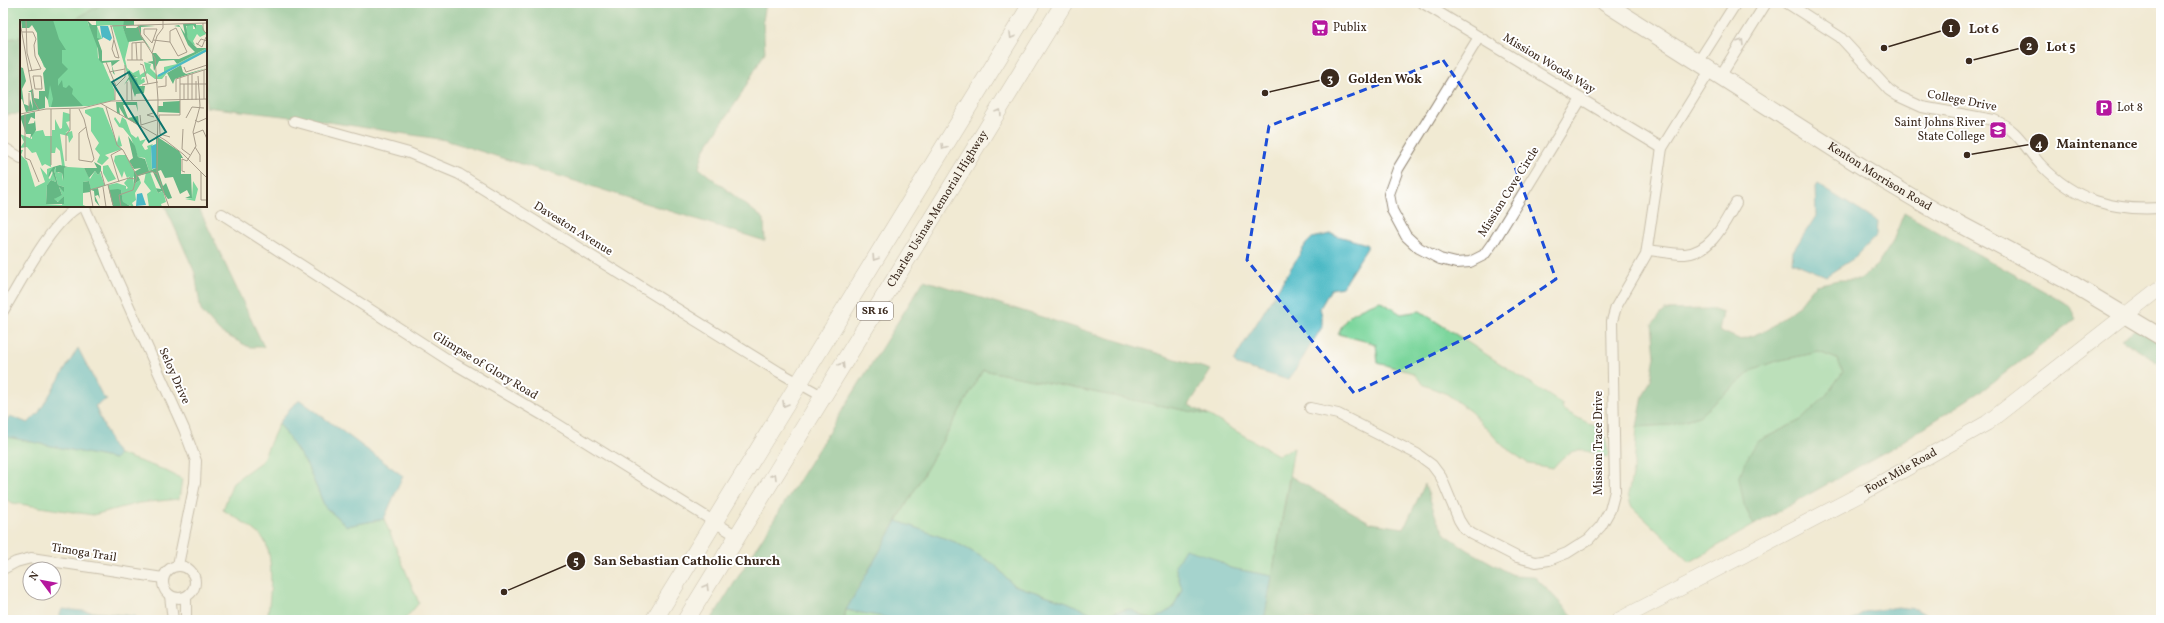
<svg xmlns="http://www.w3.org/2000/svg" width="2164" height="623" viewBox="0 0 2164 623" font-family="Vollkorn,serif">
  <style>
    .green { fill: #7cd69c; stroke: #5c805d }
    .forest { fill: #65b784; stroke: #507051 }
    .water { fill: #4cb9c5; stroke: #447272 }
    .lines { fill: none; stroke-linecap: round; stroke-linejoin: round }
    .minor-casing { stroke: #968a78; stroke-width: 12 }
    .secondary-casing { stroke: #968a78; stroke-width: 16 }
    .primary-casing { stroke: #968a78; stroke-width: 18 }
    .trunk-casing { stroke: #968a78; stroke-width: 18 }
    .minor { stroke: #fff; stroke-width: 10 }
    .secondary { stroke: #fff; stroke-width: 15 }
    .primary { stroke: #fff; stroke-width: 16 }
    .trunk { stroke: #fff; stroke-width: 17 }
    .oneway { stroke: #a79f9a }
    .marked { fill: none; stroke: #1d4ed8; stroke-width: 3; stroke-dasharray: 8 5; stroke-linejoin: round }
    .labels { text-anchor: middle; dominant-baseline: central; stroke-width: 4; stroke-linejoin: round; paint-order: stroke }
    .shield { fill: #fff; stroke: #766a62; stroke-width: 1 }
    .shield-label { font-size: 11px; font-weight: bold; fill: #3b2a1e }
    .poi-label { font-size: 12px; fill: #3b2a1e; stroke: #fff; text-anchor: start }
    .street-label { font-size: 12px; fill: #3b2a1e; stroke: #fff }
    .inset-river { fill: none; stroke: #4cb9c5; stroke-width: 2 }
    .inset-road { fill: none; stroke: #a89d8b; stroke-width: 1 }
    .view { fill: #0f766e; fill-opacity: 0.15; stroke: #0f766e; stroke-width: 2 }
    .inset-edge { fill: none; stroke: #3b2a1e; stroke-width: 2 }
    .leader { fill: none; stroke: #3b2a1e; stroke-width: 1.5 }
    .callout-dot { fill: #3b2a1e; stroke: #fff; stroke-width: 1.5 }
    .mark-label { font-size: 12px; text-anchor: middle; font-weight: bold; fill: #fff }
    .callout-label { font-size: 13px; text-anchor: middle; font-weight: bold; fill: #3b2a1e; stroke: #fff; stroke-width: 4; stroke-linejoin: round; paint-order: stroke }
  </style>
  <rect width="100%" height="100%" fill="#fff"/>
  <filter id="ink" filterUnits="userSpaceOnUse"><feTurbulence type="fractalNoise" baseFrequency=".025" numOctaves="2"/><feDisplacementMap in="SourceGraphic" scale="8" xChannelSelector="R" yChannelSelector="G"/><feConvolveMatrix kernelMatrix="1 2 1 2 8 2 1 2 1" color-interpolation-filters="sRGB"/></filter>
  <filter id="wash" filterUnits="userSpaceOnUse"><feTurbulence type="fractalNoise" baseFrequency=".012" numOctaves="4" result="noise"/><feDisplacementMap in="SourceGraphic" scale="16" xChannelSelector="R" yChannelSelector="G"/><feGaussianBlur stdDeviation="0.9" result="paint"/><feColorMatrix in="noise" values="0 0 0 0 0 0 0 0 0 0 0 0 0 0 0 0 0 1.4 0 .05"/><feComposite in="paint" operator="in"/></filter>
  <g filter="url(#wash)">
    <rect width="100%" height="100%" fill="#f1ead3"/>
    <g class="green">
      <polygon points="3,3 104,3 72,21 21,21 21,37 3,40"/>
      <path d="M1380,301L1401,314L1420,311L1562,404L1563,410L1588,423L1602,426L1609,454L1607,457C1579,449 1573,444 1553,468L1529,464L1503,446L1471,412L1447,394L1424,385L1413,373L1378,363L1376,344L1338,334C1347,312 1359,309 1380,301Z"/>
      <polygon points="1819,352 1837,359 1843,372 1825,397 1801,420 1757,442 1744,505 1754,525 1690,562 1631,506 1628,494 1634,467 1637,427 1668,425 1699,416 1754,369 1776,361"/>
      <polygon points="983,370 1208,415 1278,455 1294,448 1272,576 1230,568 1212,557 1175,566 1182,589 1173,608 1153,620 1129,609 1098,616 1067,602 1013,585 994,564 955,542 897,521"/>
      <path d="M279,423L307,465L325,507L347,526L384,519L419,603L404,620H267C270,601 276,551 261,536C251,526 236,518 223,510L233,482L262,461Z"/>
      <polygon points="3,436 115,459 119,454 162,469 182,479 179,499 139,503 93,515 13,503 3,498"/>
      <polygon points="846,610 900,620 844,620"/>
    </g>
    <g class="forest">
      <polygon points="104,3 766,3 763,21 765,52 739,98 704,150 699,168 764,219 765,241 445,140 309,119 206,107 206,21 72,21"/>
      <polygon points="21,37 21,114 3,115 3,40"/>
      <polygon points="165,206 198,206 264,347 249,347 220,332 201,311 195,273"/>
      <polygon points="1904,213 2069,305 2076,319 1984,389 1892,448 1754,525 1744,505 1739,478 1745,462 1757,442 1801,420 1825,397 1843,372 1837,359 1819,352 1776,361 1754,369 1699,416 1668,425 1637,427 1643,396 1651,379 1655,357 1652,324 1665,310 1711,309 1723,313 1719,330 1741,340 1769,329 1799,305 1815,285 1839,280 1859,280 1878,264 1892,243"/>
      <polygon points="924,280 1211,370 1189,405 1208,415 983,370 846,610 844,620 711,620"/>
      <polygon points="2137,328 2161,343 2161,365 2121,339"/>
      <polygon points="1290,476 1371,523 1404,528 1425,484 1437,520 1445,534 1468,550 1513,575 1534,576 1577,620 1264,620"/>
    </g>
    <g class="water">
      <polygon points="1817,184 1878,222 1877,235 1856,257 1826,276 1792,262 1793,251 1816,216 1815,187"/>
      <polygon points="1331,234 1363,243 1367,245 1367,248 1342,287 1331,289 1320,308 1322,316 1322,327 1289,380 1237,365 1234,362 1238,353 1306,244 1312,238"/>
      <polygon points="78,348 103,397 107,399 95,406 113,447 119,454 115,459 3,436 3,423 5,424 10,416 28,423 39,412"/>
      <polygon points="300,400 403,476 384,519 347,526 325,507 307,465 279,423 291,407"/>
      <polygon points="897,521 955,542 994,564 1013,585 1067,602 1098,616 1129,609 1151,620 900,620 846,610"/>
      <polygon points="1185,549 1212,557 1230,568 1272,576 1264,620 1153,620 1173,608 1182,589 1175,566"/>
      <polygon points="1898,607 1916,609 1935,620 1851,620 1864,612"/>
      <polygon points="62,609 134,616 137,620 58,620"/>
    </g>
  </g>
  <g filter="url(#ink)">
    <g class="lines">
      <g class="minor-casing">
        <g id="minor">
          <polyline points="1423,3 1662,148"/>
          <path d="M1787,3L1840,37L1889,90L1898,96L1922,107L1994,120C2019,130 2024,147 2041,165C2075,201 2114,211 2161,208"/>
          <polyline points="1479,37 1398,169 1389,194 1392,210 1406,236 1419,248 1440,259 1456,263 1470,262 1484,255 1494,241 1581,99"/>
          <polyline points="1699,61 1736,3"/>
          <polyline points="1721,75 1766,3"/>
          <polyline points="294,121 409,153 459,174 779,372 822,396"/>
          <polyline points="3,147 21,158"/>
          <polyline points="84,206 184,429 196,461 195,483 178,565"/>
          <polyline points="222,214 453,363 546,417 737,536"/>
          <path d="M1647,250C1659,251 1672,254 1685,254C1712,252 1724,223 1736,203"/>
          <path d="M3,311C21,282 51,221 80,206"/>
          <polyline points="1310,408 1338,414 1417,454 1432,465 1441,477 1459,520 1464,528 1472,534 1517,557 1536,562 1549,560 1567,553 1589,539 1601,526 1610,510 1615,491 1612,321 1616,307 1646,255 1662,148 1711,69"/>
          <circle cx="179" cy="582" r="16"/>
          <polyline points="3,569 16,562 31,558 163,578"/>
          <polyline points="170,596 173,620"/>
          <polyline points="186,597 186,620"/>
        </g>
      </g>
      <g class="secondary-casing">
        <g id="secondary">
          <path id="s1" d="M1619,620L1861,494L1987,423L2161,287"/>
        </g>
      </g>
      <g class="primary-casing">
        <g id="primary">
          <path id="s2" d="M1605,3L1883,180L1939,213L2071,283L2161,337"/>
        </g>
      </g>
      <g class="trunk-casing">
        <g id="trunk">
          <polyline points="654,620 1032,3"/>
          <path id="s3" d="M686,620L1064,3"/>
        </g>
      </g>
      <use href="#minor" class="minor"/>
      <use href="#secondary" class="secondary"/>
      <use href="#primary" class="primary"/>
      <use href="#trunk" class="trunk"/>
    </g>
    <defs><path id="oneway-chevron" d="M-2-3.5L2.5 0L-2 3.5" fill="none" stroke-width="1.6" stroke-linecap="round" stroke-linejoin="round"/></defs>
    <g class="oneway">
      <use href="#oneway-chevron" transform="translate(1012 36) rotate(121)"/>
      <use href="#oneway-chevron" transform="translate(1741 42) rotate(-58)"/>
      <use href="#oneway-chevron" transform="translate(999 112) rotate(-58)"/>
      <use href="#oneway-chevron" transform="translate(944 147) rotate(122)"/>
      <use href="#oneway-chevron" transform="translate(875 258) rotate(122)"/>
      <use href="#oneway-chevron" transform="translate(842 365) rotate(-58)"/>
      <use href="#oneway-chevron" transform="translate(785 404) rotate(121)"/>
      <use href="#oneway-chevron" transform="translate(774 476) rotate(-59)"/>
      <use href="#oneway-chevron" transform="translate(706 587) rotate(-59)"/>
    </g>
  </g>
  <path d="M0 0H2164V623H0ZM1443,60L1512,159L1556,279L1478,332L1354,393L1247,260L1269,126Z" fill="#f1ead3" fill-opacity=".55" fill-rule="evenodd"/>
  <path class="marked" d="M1443,60L1512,159L1556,279L1478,332L1354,393L1247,260L1269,126Z"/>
  <defs>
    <g id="supermarket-square" transform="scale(0.9)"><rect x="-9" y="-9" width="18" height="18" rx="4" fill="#b5179e" stroke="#fff"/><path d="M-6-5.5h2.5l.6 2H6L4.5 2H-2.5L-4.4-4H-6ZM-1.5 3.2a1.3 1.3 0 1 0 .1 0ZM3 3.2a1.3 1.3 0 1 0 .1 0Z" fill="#fff"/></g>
    <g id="parking-square" transform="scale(0.9)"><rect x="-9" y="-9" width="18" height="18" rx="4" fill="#b5179e" stroke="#fff"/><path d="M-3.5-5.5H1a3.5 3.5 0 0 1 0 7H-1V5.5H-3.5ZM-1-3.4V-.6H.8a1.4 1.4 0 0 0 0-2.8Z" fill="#fff"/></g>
    <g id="university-square" transform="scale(0.9)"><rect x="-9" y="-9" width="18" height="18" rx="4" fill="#b5179e" stroke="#fff"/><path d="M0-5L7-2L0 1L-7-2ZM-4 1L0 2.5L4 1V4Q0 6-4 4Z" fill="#fff"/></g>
  </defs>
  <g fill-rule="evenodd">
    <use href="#supermarket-square" x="1320" y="28"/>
    <use href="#parking-square" x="2104" y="108"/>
    <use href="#university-square" x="1998" y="130"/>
  </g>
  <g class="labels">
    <rect class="shield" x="857" y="302" width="36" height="18" rx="3"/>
    <g class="shield-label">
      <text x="875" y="311">SR 16</text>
    </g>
    <g class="poi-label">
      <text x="1333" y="28">Publix</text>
      <text x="2117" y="108">Lot 8</text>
      <text x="1985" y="123" text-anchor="end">Saint Johns River<tspan x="1985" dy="14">State College</tspan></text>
    </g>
    <g class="street-label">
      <text transform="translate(1549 64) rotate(31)">Mission Woods Way</text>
      <text transform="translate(1962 101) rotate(11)">College Drive</text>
      <text stroke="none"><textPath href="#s2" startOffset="325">Kenton Morrison Road</textPath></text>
      <text transform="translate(1509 192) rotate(-58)">Mission Cove Circle</text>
      <text stroke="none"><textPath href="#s3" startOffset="482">Charles Usinas Memorial Highway</textPath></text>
      <text transform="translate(573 229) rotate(32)">Daveston Avenue</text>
      <text transform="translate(485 366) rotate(31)">Glimpse of Glory Road</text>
      <text transform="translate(174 376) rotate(66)">Seloy Drive</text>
      <text transform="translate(1599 443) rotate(-90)">Mission Trace Drive</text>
      <text stroke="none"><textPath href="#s1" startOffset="319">Four Mile Road</textPath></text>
      <text transform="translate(84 553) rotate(9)">Timoga Trail</text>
    </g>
  </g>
  <g transform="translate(20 20)">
    <rect width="187" height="187" fill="#f1ead3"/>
    <path d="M16,0H67L69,6L76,5V0H112L105,5L103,8L109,22L105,39L107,48L113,53L119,50L120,55L126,51L124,42L131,44L130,48L138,56L144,52V47L157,44L187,28V31L150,49L142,59H135L127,53L125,57H122L121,60L124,58L125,62L118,66L114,58H118L106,50L92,5L77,6L82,19H77L78,38L82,41L94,69L95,80L69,86L29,87L26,71L28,49L24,47L19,34L21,21ZM173,4V9H175L176,5H182L186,14L180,17L177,14L173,21L175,25L169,23L166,10L167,5ZM78,87L83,88L97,123L99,115L102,126L99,127L102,129L85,135L89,138L82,145L77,142L80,135L75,129L79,123L71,111V97L65,93V90ZM43,92L50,94V101L46,102L50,110L45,113L52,111L53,117L49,123L48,116L40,114L45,147L42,146L40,131L36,127L35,133H31V147L25,144L22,146L16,132L12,133L7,127L0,128L4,122L0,114L12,119V112L23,110L25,116H32V110H35V99L40,109L42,108ZM95,97L100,104L102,97L106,100L111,114L116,118L118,116L120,121L126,119L122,125L125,130L128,129L127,126L133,124L131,127L132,150L129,151L125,138L118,137L111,118L103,108L99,107L94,99ZM0,130H3L1,135L7,141L15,167L25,162L20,147L27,155V149L33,147L28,158L30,159L33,152L36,162L31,160L27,165L26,184L42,185L44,176L39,182L34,180L35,176L42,175L39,167L44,171V167L38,165L34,150L35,147L38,153H42L43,161L44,148L48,147L64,148L70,159L75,151L78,155L80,152L85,166L71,170L69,161L63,162V185L68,187H0ZM99,135H106L116,155L113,157L114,164L120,160L121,163L115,173L116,180L112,183L114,187L103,183L101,170H89L88,165L97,163L106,166V169L108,168L104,163L110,156L107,158L104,151L102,158L94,141L95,136ZM88,145L96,159L88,162L83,153V146ZM126,152H130L136,168H141L136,169L138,173L143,171L146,182L141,184L142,187H129L127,174L131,171L124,162ZM173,161L178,169L175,181L165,179L172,178Z" fill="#7cd69c"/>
    <path d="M1,0H33L39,19L46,30H42V43L48,49L38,59V66L42,60L43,67L46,68L49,65L53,69L52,74L63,86L31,87L33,79L30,65L28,80L25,76V88L6,92L2,79L0,80V47L3,48L6,61L2,69L4,84L9,86L10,79L13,89L11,72H8L13,69L14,78L19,79V71H25L23,53L26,49L18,34L17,13L12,5L9,8H2ZM67,0L72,5H77V18L81,19L78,20L82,31V41L100,40L92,46L95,55L93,53L91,42L82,43L79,40L78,29ZM104,0H114V5H106V8H116L120,5L135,6L121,7V15L132,31L123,20L108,22L103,8ZM163,4H176V9L173,5L166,6L168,19L177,28H187L157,44L154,40L139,41L134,51L133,44L127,42L133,41L132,33H136L141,39H159L175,32L168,25L160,7L154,6L159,5L165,14ZM161,45L163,52L166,54L187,48L155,59L153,64L147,53ZM106,50L117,57L114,58L117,60L118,66H125L124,73L116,74L115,77L109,59L104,65L109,57ZM160,81V93L138,92V86H143V82ZM96,82H117L118,92L116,85H103L108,98L118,96L119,106L105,97L99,87L100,95L97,93ZM15,92V99L11,97L8,104L14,103L15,100L16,110L10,119L11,114H6L0,96ZM108,116L115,126L118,137L125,139L129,151L136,148V116L159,131L163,138H161V154H171L172,178H165L170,176L167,170L160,174L153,157L145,158L141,150L138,151L143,166L146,163L152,178L148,179L142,171L138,173L136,169H141L133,152L118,156L120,160L114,164V152L121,148L114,149L109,141L113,138ZM74,142L81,146V151L78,155L75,151L69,158L64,148H77ZM40,145L48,147L44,148V161L42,153L36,152V147L34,150L38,165L44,167V172L39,167L42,175L34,179L38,182L44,176V184H26L27,165L31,160L36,162L32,151L28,159L29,153L33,147ZM69,161L71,169L78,168L80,179L78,175L75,176L80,187L75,181L74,171L71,170L70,172L63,173V162ZM98,169L101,170L103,182L112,187H93L89,170Z" fill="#65b784"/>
    <path d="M80,6H88L92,18L90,21L83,17L82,19ZM136,124V148L132,149L131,126ZM122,173L126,185L116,186L117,174Z" fill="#4cb9c5"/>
    <path class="inset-river" d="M138,56L187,30"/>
    <path class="inset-road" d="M6,0L7,33L12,51M0,2L14,81L19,90M183,3V10L187,14M118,5L121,16L135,38L138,80M90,6L187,3M91,6L94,19L92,29L95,37L99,38L94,20M124,9H137L132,23L124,14ZM2,12H13L16,19L14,25L15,36L21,49L8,51M133,20L150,22L158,36L167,32L156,8L150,11V22M116,23L117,40M176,23L182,27L186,17M177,25L181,19L187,21M132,33L137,16L143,8V0M107,40H123M112,40V23L125,22M121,40V23M86,42L96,66M120,44L123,45L128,64M164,47L166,52L187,45M184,50V79M89,52L105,49M172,54V80M168,55V80M13,56H21L22,69H15ZM176,61V80M107,62V81M111,62L112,81M160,64H187M164,64V80M122,65L138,62M96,66L105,57V45M95,67V80M138,67L146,66V56M156,72V59L187,49M9,73V91M138,80L137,153L149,187M80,83L145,120L163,134L187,158M86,87L97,125L103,130L117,156L131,151L137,154M31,89V145M59,89L64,99L66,107L68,117L69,120L74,139L72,142L59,140V113L66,107M133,93L127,95L134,97M0,94L26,89L63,88L91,81L187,79M5,94V138L10,140L19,162M120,95L121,105L137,100M166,98L172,87L184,88M175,100L178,102L187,98M163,109L162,129L170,135M173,114L183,110L187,119M150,117L140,114L139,95H160V58M175,127L180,135V142M46,141V115L50,110V89M167,141L176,126L173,112L180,86L178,56M81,151L85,166M165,152L162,151V139L167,141M181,152V180H187M99,162L91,135L102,129M88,165L93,185M83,167L86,187M73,187L70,170L109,158L115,159M101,187L99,175L113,170L117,156"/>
    <path class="view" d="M109,52L146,112L129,122L92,62Z"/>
    <rect width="187" height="187" class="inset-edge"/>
  </g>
  <path class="leader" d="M1884 48L1951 28M1969 61L2029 46M1265 93L1330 78M1967 155L2039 143M504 592L576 561"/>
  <g class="callout-dot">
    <circle cx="1884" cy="48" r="4"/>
    <circle cx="1969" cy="61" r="4"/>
    <circle cx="1265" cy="93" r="4"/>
    <circle cx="1967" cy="155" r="4"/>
    <circle cx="504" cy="592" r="4"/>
    <circle cx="1951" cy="28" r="10"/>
    <circle cx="2029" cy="46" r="10"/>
    <circle cx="1330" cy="78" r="10"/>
    <circle cx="2039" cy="143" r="10"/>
    <circle cx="576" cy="561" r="10"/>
  </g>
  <g class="mark-label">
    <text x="1951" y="32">1</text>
    <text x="2029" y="50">2</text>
    <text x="1330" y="83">3</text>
    <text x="2039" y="148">4</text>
    <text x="576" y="565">5</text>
  </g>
  <g class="callout-label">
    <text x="1984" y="33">Lot 6</text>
    <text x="2061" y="51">Lot 5</text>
    <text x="1385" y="83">Golden Wok</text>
    <text x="2097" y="148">Maintenance</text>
    <text x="687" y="565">San Sebastian Catholic Church</text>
  </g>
  <rect width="2164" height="623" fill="none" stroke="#fff" stroke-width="16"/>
  <g transform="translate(42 581) rotate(302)"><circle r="19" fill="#ffffff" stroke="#b1aaa5"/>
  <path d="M0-3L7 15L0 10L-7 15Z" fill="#b5179e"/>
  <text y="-6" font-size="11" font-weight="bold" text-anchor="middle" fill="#3b2a1e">N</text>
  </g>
</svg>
